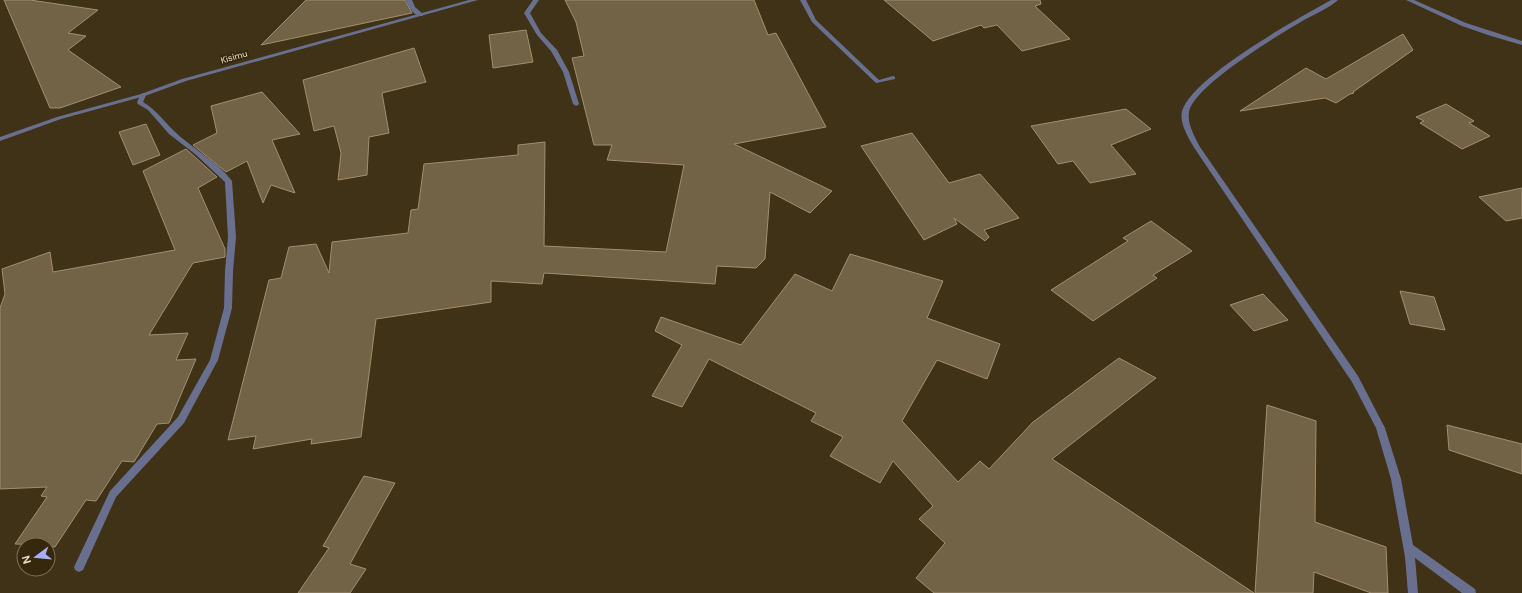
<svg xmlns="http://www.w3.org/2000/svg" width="1522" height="593" viewBox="0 0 1522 593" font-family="'DM Sans',sans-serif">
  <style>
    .building { fill: #736346; stroke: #a08f71 }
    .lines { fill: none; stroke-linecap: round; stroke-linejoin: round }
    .minor { fill: #696f8f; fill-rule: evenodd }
    .tertiary { fill: #696f8f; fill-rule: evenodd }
    .labels { text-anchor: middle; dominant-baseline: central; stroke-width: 3.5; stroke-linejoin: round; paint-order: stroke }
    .far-street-label { font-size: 9px; fill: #e5dccc; stroke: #36280c }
  </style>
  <rect width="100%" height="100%" fill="#403216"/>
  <g class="building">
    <polygon points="4,0 30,0 98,10 68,33 86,36 68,50 121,87 60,108 50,108"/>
    <polygon points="306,0 405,0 412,13 261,45"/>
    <polygon points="565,0 754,0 768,35 776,33 826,127 734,144 832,191 810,213 770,192 765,259 756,268 717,266 715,284 544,273 542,284 491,281 491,302 376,319 361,437 311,444 312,439 253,449 256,436 228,440 269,280 281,278 289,247 316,244 329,273 332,242 408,233 411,210 418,209 424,164 518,155 518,145 545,142 544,246 666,252 684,165 607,160 612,145 594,145 572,58 584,56 576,22"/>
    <polygon points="884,0 1040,0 1041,4 1035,6 1070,39 1022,51 997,25 984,28 981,25 933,41"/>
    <polygon points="526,30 533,62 493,68 489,35"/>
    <polygon points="1403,34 1413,50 1353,92 1354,93 1350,94 1336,103 1325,98 1240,111 1306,68 1326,79"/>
    <polygon points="414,48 426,82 382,93 389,133 369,137 367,175 338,180 341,153 334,126 314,131 303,80"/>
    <polygon points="262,92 300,134 272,140 295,193 271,185 263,203 247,161 226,172 193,145 217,133 211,106"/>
    <polygon points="1446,104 1474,121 1469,123 1490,136 1462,149 1420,123 1424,121 1416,117"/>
    <polygon points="1126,109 1151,129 1111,145 1136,174 1090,183 1073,161 1058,164 1031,126"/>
    <polygon points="146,124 160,155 133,165 119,132"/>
    <polygon points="912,133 949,183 980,174 1019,218 984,230 989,237 985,241 954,218 957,224 924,240 861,146"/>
    <polygon points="186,149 217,177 198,188 225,249 225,257 193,263 149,335 188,333 176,360 196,359 169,423 157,424 134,462 122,461 96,501 86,500 55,547 48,547 48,545 15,544 47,497 41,496 47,487 0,489 0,308 5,294 2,269 50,252 53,272 175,250 143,171"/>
    <polygon points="1522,188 1522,218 1506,221 1479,197"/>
    <polygon points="1151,221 1192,251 1153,275 1157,278 1093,321 1051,290 1128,241 1123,238"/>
    <polygon points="850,254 943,281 927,318 1000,344 987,379 937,360 902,421 958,482 980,461 989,469 1033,422 1119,358 1156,378 1052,459 1254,593 934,593 916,578 945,543 919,519 933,506 893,461 880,483 830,456 843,437 811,421 816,413 709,359 682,407 652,396 682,345 655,331 661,317 741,345 795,274 832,291"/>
    <polygon points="1400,291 1434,297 1445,330 1410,324"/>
    <polygon points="1263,294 1288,320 1254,331 1230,305"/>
    <polygon points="1267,405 1316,421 1315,522 1386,547 1388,593 1371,593 1314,572 1313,593 1255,593"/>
    <polygon points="1447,425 1522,444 1522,474 1449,450"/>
    <polygon points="364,476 395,483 350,564 366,569 350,593 298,593 329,548 323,546"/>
  </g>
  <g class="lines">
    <g class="minor">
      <path d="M406,0H412L415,7L423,14V16C414,17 409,8 406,0Z"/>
      <polygon points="533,0 539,0 530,13 541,33 557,50 569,72 579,104 578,105 576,106 573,104 563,72 551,51 537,35 524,13"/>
      <polygon points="800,0 806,0 816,20 879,80 893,76 895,77 895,79 876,83 812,22"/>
      <path d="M1331,0H1338C1329,8 1315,14 1304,20C1280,34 1193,86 1189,112C1187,124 1195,137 1200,147L1358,376L1385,428L1401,479L1413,545L1475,589L1476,593H1462L1415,558L1418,593H1408L1405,557L1391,479L1376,428L1352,382L1195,149C1189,139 1179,123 1182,111C1193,76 1297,19 1331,0Z"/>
      <polygon points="1406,0 1414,0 1466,23 1522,41 1522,45 1491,36 1462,26"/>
      <path d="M143,93L146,95L143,102C156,110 163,120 173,130C191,148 216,160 232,181L236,237L233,271L232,308L218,360L184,423L116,497L83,570L79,572L75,570L74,567L110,491L178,417L210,360L224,308L225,271L228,237L225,182L195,154L169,134L148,110L138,104L137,103L140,95Z"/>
    </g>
    <polygon class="tertiary" points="469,0 478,0 186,81 145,96 61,119 0,141 0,137 57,117 141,94 182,79"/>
  </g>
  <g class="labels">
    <g class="far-street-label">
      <text transform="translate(234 57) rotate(-16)">Kisimu</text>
    </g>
  </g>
  <g transform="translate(36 557) rotate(254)"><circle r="19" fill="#36280c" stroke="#7c7059"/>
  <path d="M0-3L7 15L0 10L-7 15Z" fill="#a6b1fc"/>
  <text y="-6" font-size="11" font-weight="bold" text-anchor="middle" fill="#e5dccc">N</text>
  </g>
</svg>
